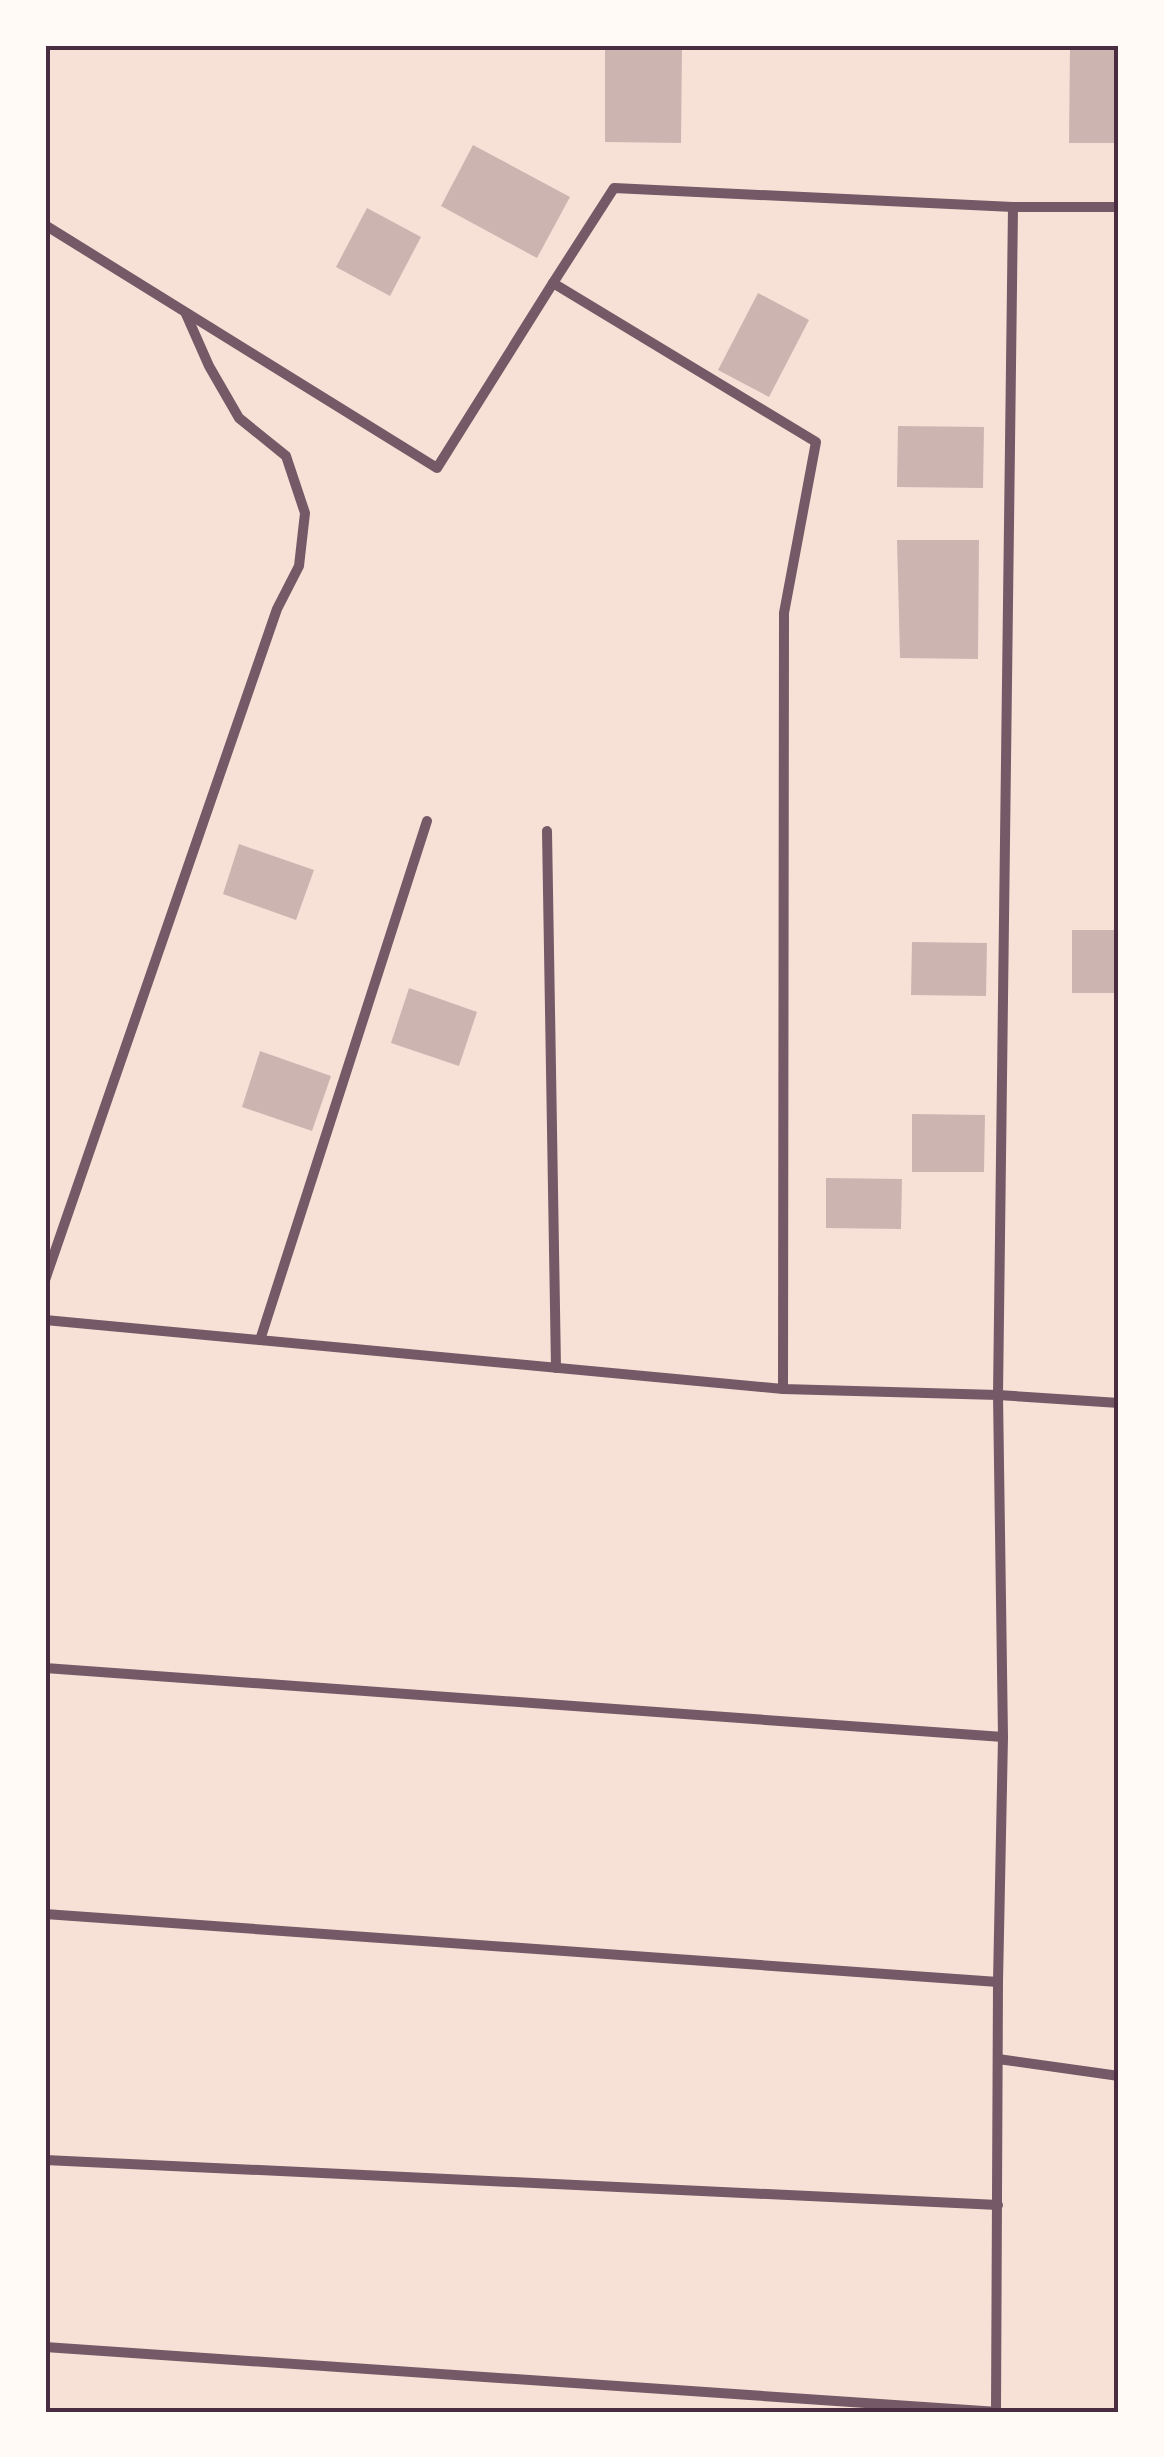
<svg xmlns="http://www.w3.org/2000/svg" width="1164" height="2457" viewBox="0 0 1164 2457" font-family="Inter,sans-serif">
  <style>
    .building { fill: #ccb4b1 }
    .lines { fill: none; stroke-linecap: round; stroke-linejoin: round }
    .minor { stroke: #755966; stroke-width: 10 }
    .neatline { fill: none; stroke: #4a2c40; stroke-width: 4 }
  </style>
  <rect width="100%" height="100%" fill="#f7e1d7"/>
  <g class="building">
    <polygon points="605,45 682,45 681,143 605,142"/>
    <polygon points="1070,45 1119,45 1119,143 1069,143"/>
    <polygon points="473,145 570,197 537,258 441,206"/>
    <polygon points="367,208 421,237 390,296 336,267"/>
    <polygon points="758,293 809,320 769,397 718,370"/>
    <polygon points="898,426 984,427 983,488 897,487"/>
    <polygon points="897,540 979,540 978,659 900,658"/>
    <polygon points="239,844 314,870 296,920 223,894"/>
    <rect x="1072" y="930" width="47" height="63"/>
    <polygon points="912,942 987,943 986,996 911,995"/>
    <polygon points="409,988 477,1012 459,1066 391,1043"/>
    <polygon points="260,1051 331,1076 312,1131 242,1107"/>
    <polygon points="912,1114 985,1115 984,1172 912,1172"/>
    <polygon points="826,1178 902,1179 901,1229 826,1228"/>
  </g>
  <g class="lines">
    <g class="minor">
      <polyline points="45,225 437,468 553,283 816,442 784,613 783,1389"/>
      <polyline points="553,283 614,188 1013,207 1119,207"/>
      <polyline points="547,831 556,1368"/>
      <polyline points="45,1280 277,609 299,566 305,513 286,456 239,418 209,366 186,314"/>
      <polyline points="45,1320 783,1389 998,1395 1119,1403"/>
      <polyline points="260,1340 427,821"/>
      <polyline points="45,1668 1003,1737"/>
      <polyline points="45,1914 998,1982"/>
      <polyline points="998,2059 1119,2076"/>
      <polyline points="45,2160 998,2205"/>
      <polyline points="45,2347 998,2412"/>
      <polyline points="996,2412 998,1982 1003,1737 998,1395 1013,207"/>
    </g>
  </g>
  <rect width="1164" height="2457" fill="none" stroke="#fffaf5" stroke-width="95"/>
  <rect x="48" y="48" width="1068" height="2362" class="neatline"/>
</svg>
